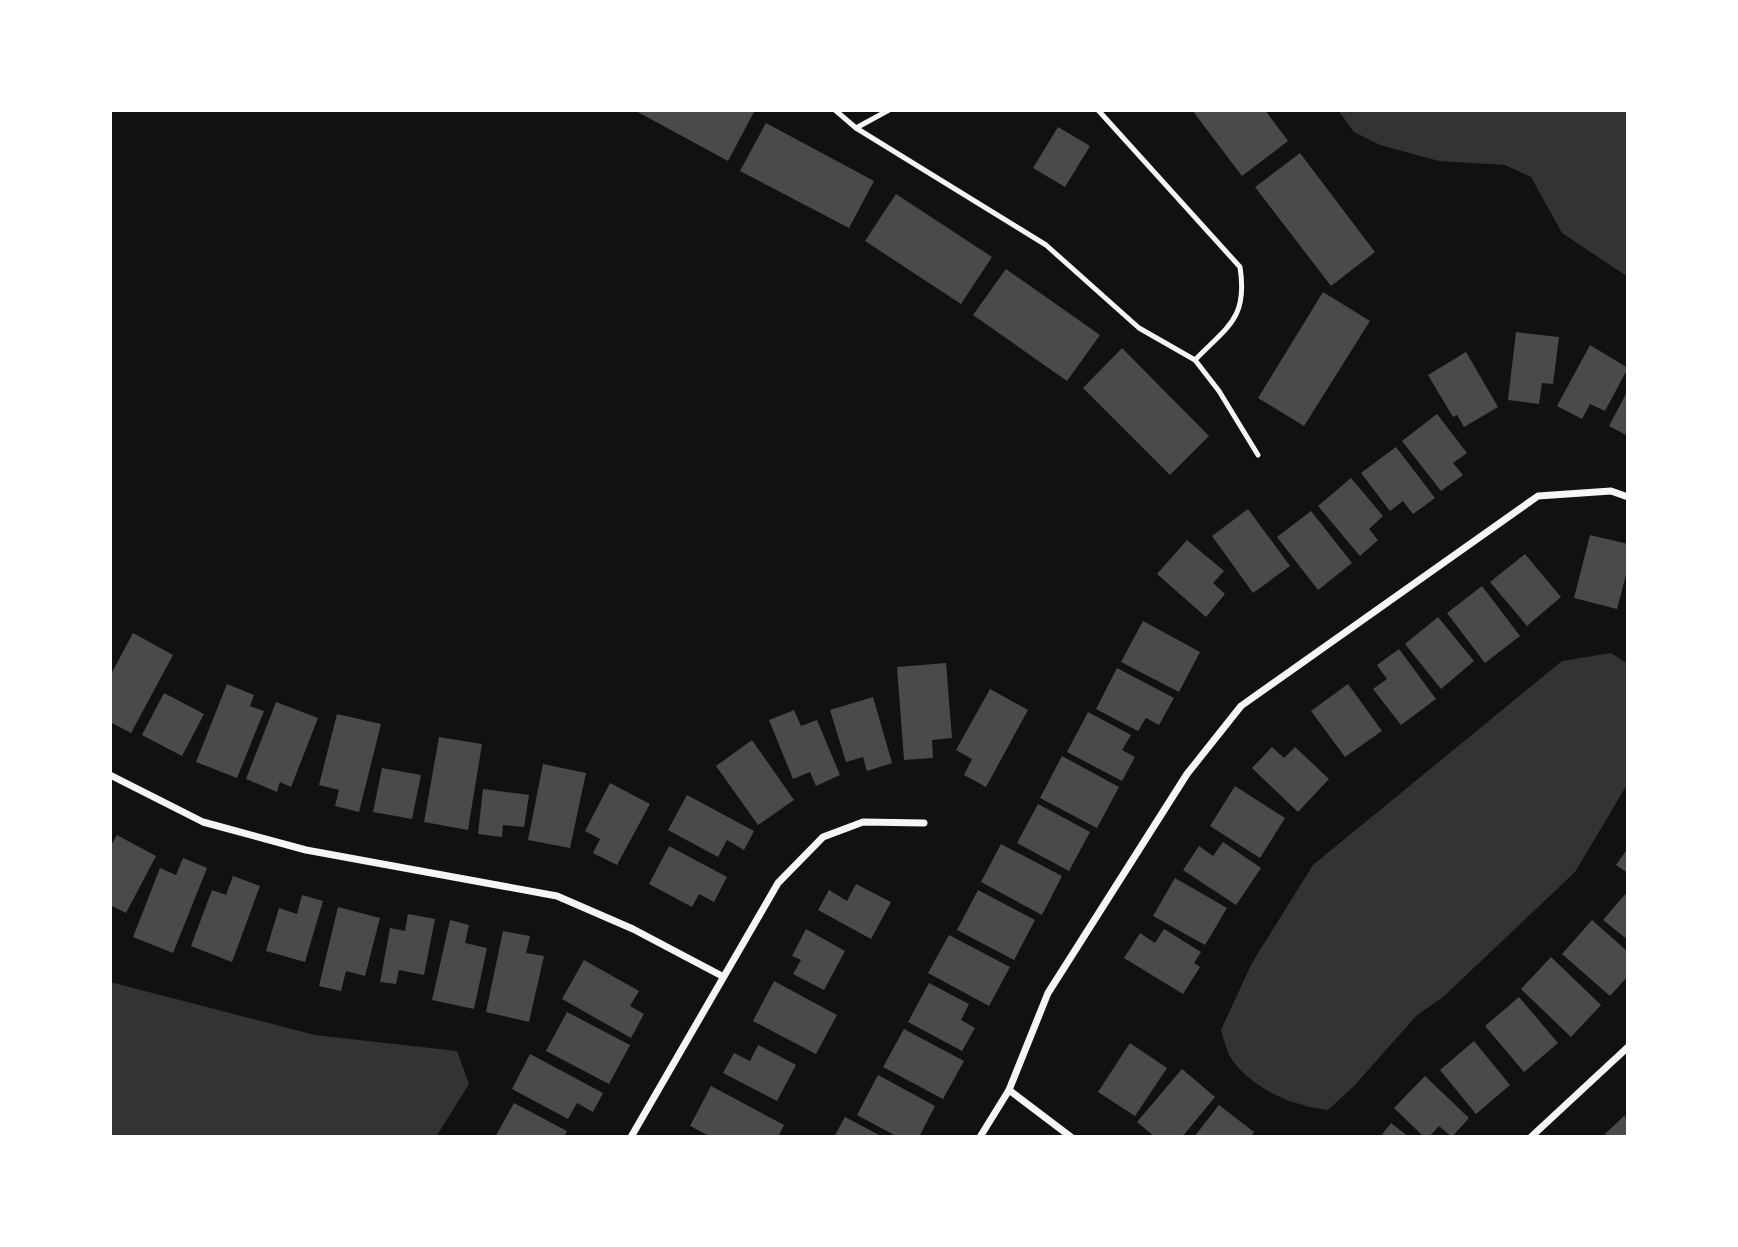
<svg xmlns="http://www.w3.org/2000/svg" width="1738" height="1247" viewBox="0 0 1738 1247" font-family="'Noto Serif',serif">
  <style>
    .water { fill: #333 }
    .building { fill: #4a4a4a }
    .lines { fill: none; stroke-linecap: round; stroke-linejoin: round }
    .service { stroke: #f5f5f5; stroke-width: 5 }
    .minor { stroke: #f5f5f5; stroke-width: 7 }
  </style>
  <rect width="100%" height="100%" fill="#111"/>
  <g class="water">
    <polygon points="1338,110 1628,110 1628,277 1562,233 1531,177 1505,165 1439,161 1380,145 1354,132"/>
    <path d="M1611,653L1628,664V783L1575,872L1443,997L1417,1015L1354,1086L1328,1110C1293,1106 1255,1090 1233,1061C1227,1053 1224,1040 1221,1030L1252,963L1313,865L1562,661Z"/>
    <polygon points="110,982 315,1035 457,1051 469,1084 436,1137 110,1137"/>
  </g>
  <g class="building">
    <polygon points="634,110 755,110 728,161"/>
    <polygon points="1192,110 1265,110 1288,141 1242,176"/>
    <polygon points="766,123 874,181 849,228 740,171"/>
    <polygon points="1058,127 1090,146 1065,187 1033,168"/>
    <polygon points="1300,153 1375,252 1331,286 1255,187"/>
    <polygon points="896,194 992,257 961,304 865,241"/>
    <polygon points="1006,269 1100,335 1067,381 973,315"/>
    <polygon points="1323,292 1370,321 1304,426 1258,398"/>
    <polygon points="1516,332 1559,337 1553,384 1542,383 1539,404 1508,400"/>
    <polygon points="1590,345 1628,368 1605,411 1590,404 1582,419 1557,406"/>
    <polygon points="1122,348 1209,436 1170,475 1083,388"/>
    <polygon points="1466,352 1498,407 1464,427 1457,415 1453,417 1428,375"/>
    <polygon points="1628,390 1628,436 1609,426"/>
    <polygon points="1437,414 1467,453 1453,463 1463,475 1441,491 1402,441"/>
    <polygon points="1396,447 1435,498 1413,514 1403,501 1390,511 1361,473"/>
    <polygon points="1351,478 1383,516 1369,529 1378,540 1360,556 1318,506"/>
    <polygon points="1248,509 1290,566 1253,593 1212,536"/>
    <polygon points="1311,511 1352,563 1318,590 1277,537"/>
    <polygon points="1590,535 1628,544 1628,567 1617,609 1574,598"/>
    <polygon points="1187,540 1224,571 1213,583 1225,594 1206,617 1157,574"/>
    <polygon points="1525,554 1561,597 1527,626 1490,582"/>
    <polygon points="1482,586 1520,636 1485,663 1447,613"/>
    <polygon points="1438,617 1474,661 1441,689 1405,644"/>
    <polygon points="1143,621 1200,652 1179,692 1121,662"/>
    <polygon points="133,633 173,655 131,733 110,722 110,676"/>
    <polygon points="1399,649 1436,699 1401,725 1373,689 1387,679 1377,665"/>
    <polygon points="946,663 952,738 932,740 933,758 904,760 897,667"/>
    <polygon points="1117,668 1174,698 1159,725 1146,718 1138,731 1096,709"/>
    <polygon points="227,684 254,695 250,706 264,711 237,778 196,762"/>
    <polygon points="1348,684 1382,731 1345,757 1311,711"/>
    <polygon points="990,689 1028,710 986,787 964,775 972,759 956,750"/>
    <polygon points="164,693 204,714 182,756 142,735"/>
    <polygon points="873,697 892,763 867,771 863,757 846,762 830,710"/>
    <polygon points="276,702 318,718 291,787 280,782 277,792 246,779"/>
    <polygon points="794,710 801,726 817,720 840,775 816,786 810,772 793,779 769,720"/>
    <polygon points="1088,712 1131,735 1122,750 1135,757 1122,781 1067,752"/>
    <polygon points="337,714 381,724 359,812 335,806 339,790 319,785"/>
    <polygon points="439,737 482,744 468,830 424,822"/>
    <polygon points="752,740 794,800 758,825 716,766"/>
    <polygon points="1272,747 1284,758 1295,747 1329,779 1298,812 1252,768"/>
    <polygon points="1062,756 1119,787 1097,828 1040,798"/>
    <polygon points="543,764 586,773 570,848 528,840"/>
    <polygon points="382,768 421,775 412,819 373,812"/>
    <polygon points="610,783 650,804 617,865 593,853 600,839 585,831"/>
    <polygon points="1235,786 1285,818 1260,858 1210,826"/>
    <polygon points="483,789 529,795 524,827 503,825 502,837 478,834"/>
    <polygon points="687,795 754,831 744,850 727,840 718,857 668,830"/>
    <polygon points="1038,804 1090,832 1069,871 1017,843"/>
    <polygon points="117,835 156,856 126,913 110,905 110,847"/>
    <polygon points="1223,842 1261,868 1236,905 1183,870 1199,846 1213,856"/>
    <polygon points="1001,844 1062,876 1042,915 981,882"/>
    <polygon points="669,846 727,877 714,902 699,894 692,907 649,884"/>
    <polygon points="1628,848 1628,873 1616,865"/>
    <polygon points="183,858 207,868 173,953 133,937 160,868 176,875"/>
    <polygon points="233,876 260,886 232,962 191,946 212,890 226,895"/>
    <polygon points="1175,878 1227,908 1205,945 1153,916"/>
    <polygon points="856,884 891,902 871,939 818,910 829,890 847,901"/>
    <polygon points="978,890 1035,920 1014,960 957,930"/>
    <polygon points="1628,891 1628,940 1603,920"/>
    <polygon points="302,895 323,901 305,962 266,951 279,908 297,914"/>
    <polygon points="338,907 380,918 365,976 346,971 341,991 319,986"/>
    <polygon points="408,914 435,919 424,975 399,970 396,984 380,982 390,928 405,931"/>
    <polygon points="450,920 469,925 465,943 487,948 474,1009 432,1000"/>
    <polygon points="1592,920 1628,952 1628,976 1610,996 1562,954"/>
    <polygon points="806,929 845,951 824,990 793,974 801,960 792,956"/>
    <polygon points="1164,929 1201,952 1194,963 1200,967 1183,994 1124,958 1140,933 1155,943"/>
    <polygon points="503,931 530,936 526,953 544,956 529,1022 486,1012"/>
    <polygon points="949,935 1010,967 989,1006 928,973"/>
    <polygon points="1551,957 1601,1005 1571,1037 1521,989"/>
    <polygon points="584,960 639,991 630,1006 644,1014 631,1038 562,999"/>
    <polygon points="774,981 837,1015 816,1054 753,1021"/>
    <polygon points="929,983 969,1004 961,1020 975,1028 962,1051 908,1022"/>
    <polygon points="1519,997 1558,1043 1524,1072 1485,1026"/>
    <polygon points="567,1012 630,1045 609,1084 546,1051"/>
    <polygon points="904,1029 964,1061 943,1099 883,1067"/>
    <polygon points="1474,1041 1510,1085 1476,1114 1440,1070"/>
    <polygon points="1130,1043 1167,1068 1135,1116 1098,1092"/>
    <polygon points="758,1045 796,1065 777,1101 723,1073 734,1053 750,1061"/>
    <polygon points="530,1054 603,1093 593,1112 577,1103 568,1119 512,1089"/>
    <polygon points="1182,1069 1215,1097 1182,1137 1155,1137 1137,1122"/>
    <polygon points="878,1075 935,1106 919,1137 898,1137 857,1115"/>
    <polygon points="1425,1076 1469,1118 1452,1137 1439,1126 1429,1137 1424,1137 1394,1108"/>
    <polygon points="711,1086 784,1125 778,1137 711,1137 690,1126"/>
    <polygon points="514,1103 567,1131 564,1137 495,1137"/>
    <polygon points="1219,1105 1254,1132 1251,1137 1194,1137"/>
    <polygon points="1625,1115 1628,1137 1608,1137 1605,1134"/>
    <polygon points="845,1117 883,1137 834,1137"/>
    <polygon points="1391,1123 1409,1137 1380,1137"/>
  </g>
  <g class="lines">
    <g class="service">
      <polyline points="835,110 856,128 1046,245 1139,328 1195,360 1219,391 1258,455"/>
      <path d="M1098,110L1240,267C1248,318 1228,326 1195,360"/>
      <polyline points="856,128 889,110"/>
    </g>
    <g class="minor">
      <polyline points="110,775 203,822 306,850 557,896 633,929 722,976"/>
      <polyline points="1009,1090 1071,1137"/>
      <polyline points="631,1137 778,883 823,837 863,822 924,823"/>
      <polyline points="980,1137 1009,1090 1048,993 1187,774 1241,706 1538,496 1611,491 1628,497"/>
      <polyline points="1531,1137 1628,1047"/>
    </g>
  </g>
  <rect width="1738" height="1247" fill="none" stroke="#ffffff" stroke-width="224"/>
</svg>
